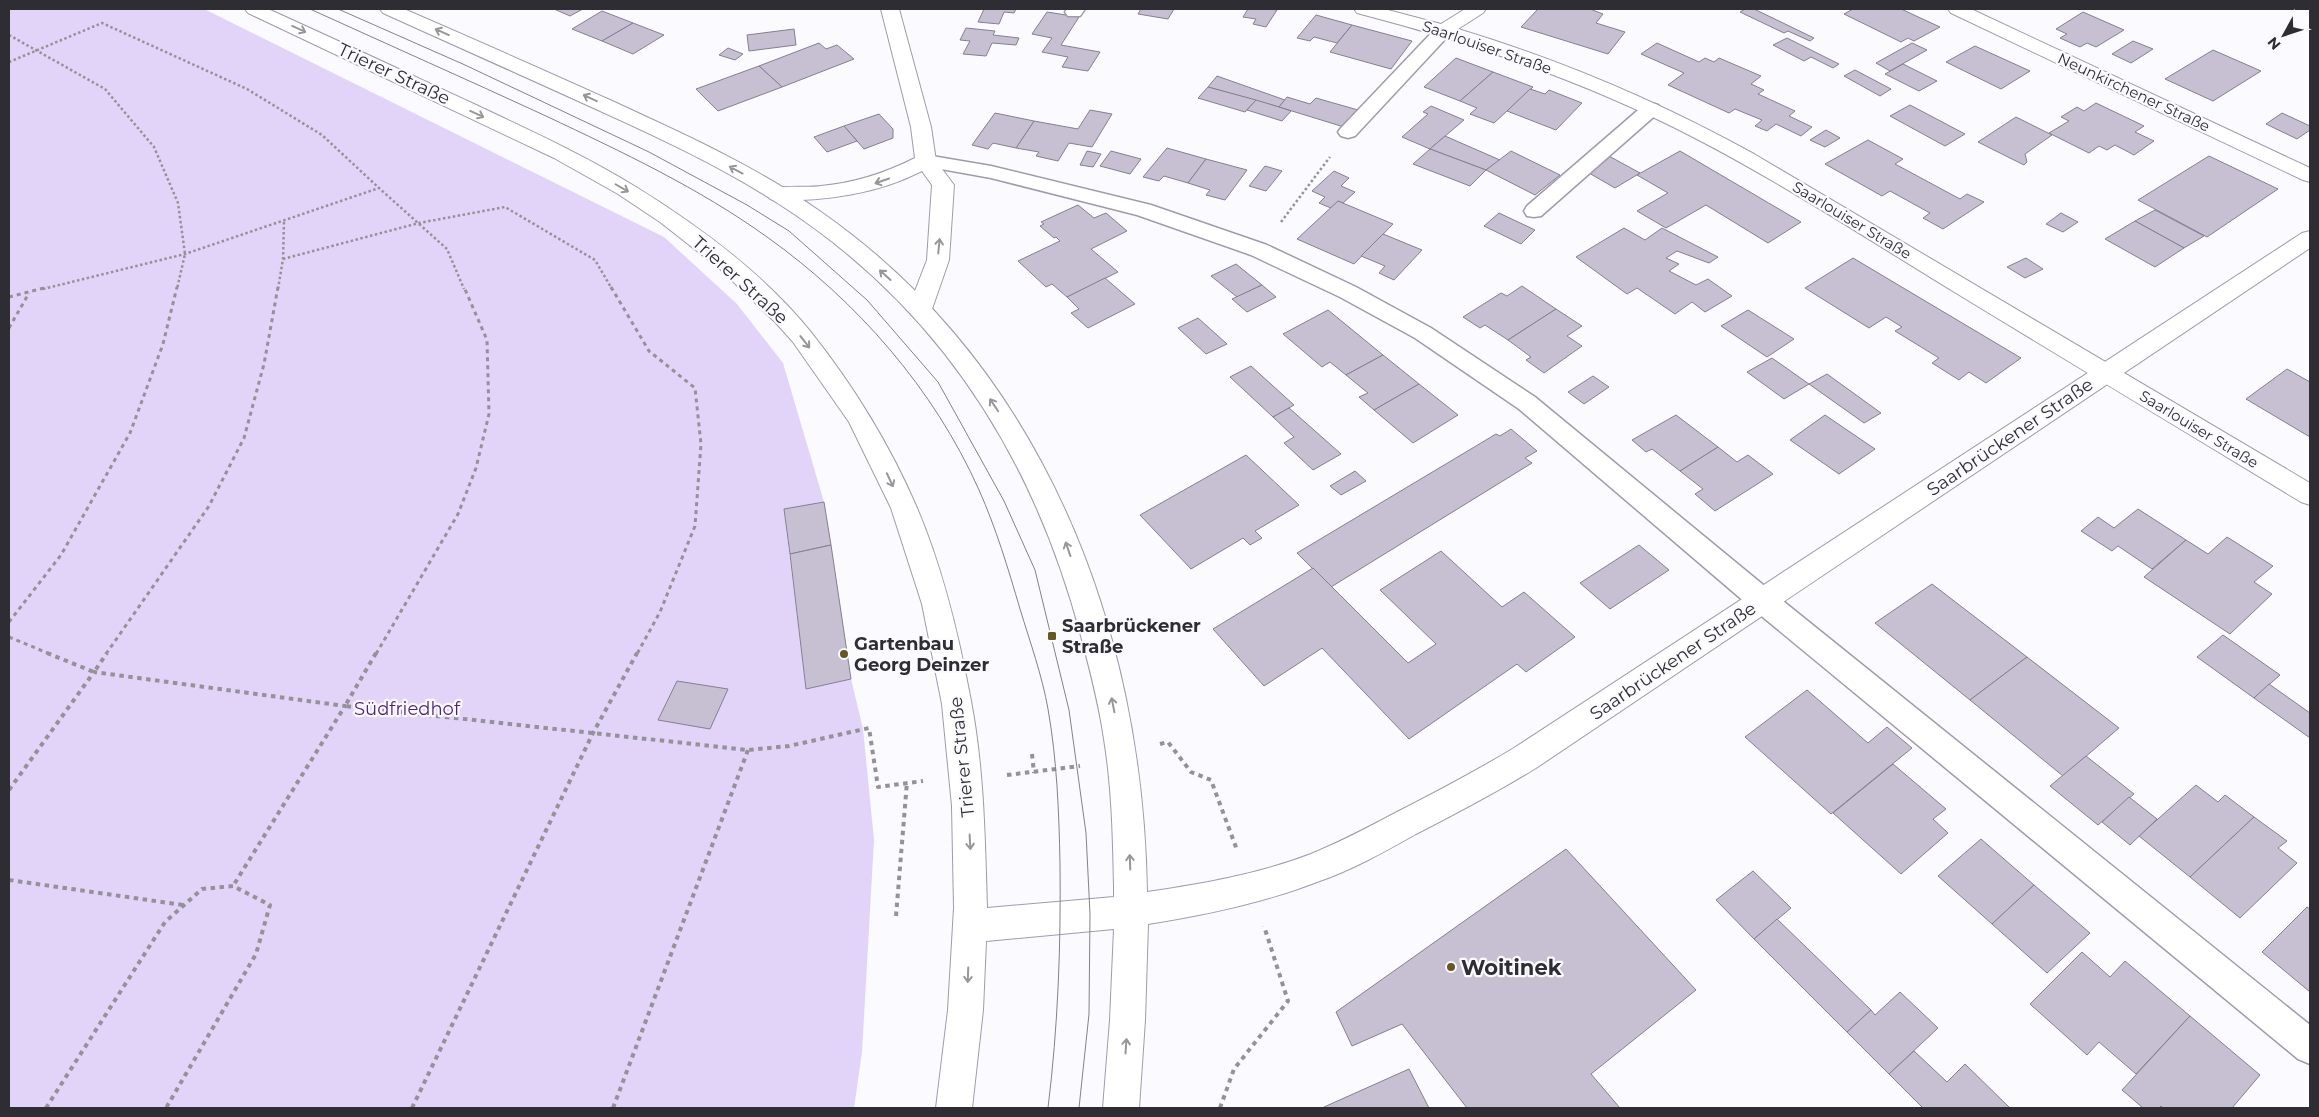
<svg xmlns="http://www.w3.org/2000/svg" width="2319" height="1117" viewBox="0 0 2319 1117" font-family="Montserrat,sans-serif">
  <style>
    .green { fill: #e2d4f8 }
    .building { fill: #c7c0d3; stroke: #857f91 }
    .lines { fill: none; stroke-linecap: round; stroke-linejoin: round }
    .service-casing { stroke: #a19aad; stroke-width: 3 }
    .minor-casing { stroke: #a19aad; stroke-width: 2 }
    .secondary-casing { stroke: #a19aad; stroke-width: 2 }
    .path-far2 { stroke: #949298; stroke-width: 2.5; stroke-dasharray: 2.5 2.5; stroke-linecap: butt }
    .path-far1 { stroke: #949298; stroke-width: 3; stroke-dasharray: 4 4; stroke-linecap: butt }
    .path { stroke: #949298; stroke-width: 4; stroke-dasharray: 4.5 4.5; stroke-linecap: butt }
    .service { fill: #fff; fill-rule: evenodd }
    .minor { fill: #fff; fill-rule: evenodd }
    .secondary { fill: #fff; fill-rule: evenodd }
    .tram { stroke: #838288; stroke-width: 1 }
    .oneway { stroke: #97969a }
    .poi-dot { fill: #665724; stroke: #fbfafe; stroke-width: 2 }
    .labels { text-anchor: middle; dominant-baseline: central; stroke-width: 4.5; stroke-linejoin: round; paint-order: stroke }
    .far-street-label { font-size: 15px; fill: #2f2d34; stroke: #fbfafe }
    .street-label { font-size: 18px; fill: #2f2d34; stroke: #fbfafe }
    .poi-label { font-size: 18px; font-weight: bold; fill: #2f2d34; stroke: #fbfafe; text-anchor: start }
    .park-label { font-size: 18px; fill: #4e1f7d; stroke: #fbfafe }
    .near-poi-label { font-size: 21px; font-weight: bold; fill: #2f2d34; stroke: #fbfafe; text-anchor: start }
  </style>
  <rect width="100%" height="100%" fill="#fbfafe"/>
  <polygon class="green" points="9,9 204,9 664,237 737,304 783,363 824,502 784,510 806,689 851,679 863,729 874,840 862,1052 854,1108 9,1108"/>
  <g class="building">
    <polygon points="554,9 583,9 570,16"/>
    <polygon points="984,9 1016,9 1014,13 1004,12 999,24 978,22"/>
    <polygon points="1141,9 1174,9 1168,19 1138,14"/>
    <polygon points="1248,9 1269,9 1277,10 1266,27 1253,24 1256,19 1243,17"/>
    <polygon points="1538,9 1590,9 1603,14 1596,23 1625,32 1608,54 1521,27"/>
    <polygon points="1745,9 1754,9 1814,38 1810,41 1788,31 1784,33 1740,12"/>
    <polygon points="1853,9 1901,9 1940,27 1914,41 1908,38 1901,42 1844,14"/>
    <polygon points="602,11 633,23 602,41 572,29"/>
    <polygon points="1047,12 1079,17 1061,45 1100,52 1088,71 1062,67 1068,57 1042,52 1052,38 1032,34"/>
    <polygon points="2083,12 2124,30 2096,47 2087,43 2080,47 2060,38 2067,34 2056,29"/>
    <polygon points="1316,15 1352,25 1337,43 1314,37 1310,41 1297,38"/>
    <polygon points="633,23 664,35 633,54 602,41"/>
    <polygon points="1352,25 1412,41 1391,69 1330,52"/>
    <polygon points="966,28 995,31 993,35 1019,38 1016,45 992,43 986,56 963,54 970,41 960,40"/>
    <polygon points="794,29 796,45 749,51 747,35"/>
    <polygon points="1787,38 1839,64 1833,68 1811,57 1804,61 1773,45"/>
    <polygon points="2133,41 2153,49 2131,63 2112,54"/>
    <polygon points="819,43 826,49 837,45 854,59 782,87 759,66"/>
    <polygon points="1657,43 1699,62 1705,58 1714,62 1719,58 1761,76 1751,84 1764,90 1758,94 1795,111 1789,116 1812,127 1801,136 1776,124 1767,131 1755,126 1762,120 1735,109 1729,113 1668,85 1684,73 1641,54"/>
    <polygon points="1912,43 1927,50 1890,71 1876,63"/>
    <polygon points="1975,46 2030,71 2001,89 1946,62"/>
    <polygon points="728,48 743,54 735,60 719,55"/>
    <polygon points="2213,50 2261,71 2213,101 2165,79"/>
    <polygon points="1456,58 1493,72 1460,101 1424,87"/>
    <polygon points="1903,64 1937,81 1919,91 1885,74"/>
    <polygon points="759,66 782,87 718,111 696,89"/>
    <polygon points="1855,70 1891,89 1880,96 1844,76"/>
    <polygon points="1493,72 1533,87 1494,123 1470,114 1477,108 1460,101"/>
    <polygon points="1217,76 1285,100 1279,107 1208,87"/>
    <polygon points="1208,87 1256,100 1245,112 1198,98"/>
    <polygon points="1530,89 1545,94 1549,90 1582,103 1556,130 1507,111"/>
    <polygon points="1287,97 1310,104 1316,98 1358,110 1344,127 1279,107"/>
    <polygon points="1256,100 1279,107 1291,111 1282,121 1247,110"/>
    <polygon points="2096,103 2144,126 2135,132 2154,141 2134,155 2115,145 2107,150 2099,146 2089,153 2049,133 2069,121 2061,117 2077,107 2084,111"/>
    <polygon points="1910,105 1965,134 1945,146 1890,116"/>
    <polygon points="1431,106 1464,120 1430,149 1402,137 1428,114 1423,112"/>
    <polygon points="1090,110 1112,114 1092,147 1069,143 1058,161 1036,156 1039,152 1016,148 1034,121 1078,129"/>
    <polygon points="995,113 1034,121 1016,148 993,143 988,149 972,145"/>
    <polygon points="2282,113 2310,126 2310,130 2297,139 2266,124"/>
    <polygon points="879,114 893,129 893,138 864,149 844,126"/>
    <polygon points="2016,117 2052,135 2025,154 2027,162 2024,165 1978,142"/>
    <polygon points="844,126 857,141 827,152 814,137"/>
    <polygon points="1826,130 1840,138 1825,147 1810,140"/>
    <polygon points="1445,136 1500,160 1486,170 1430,149"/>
    <polygon points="1868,140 1903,159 1895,164 1960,199 1967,194 1984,202 1943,229 1923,218 1930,213 1890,191 1882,196 1825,164"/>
    <polygon points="1167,148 1206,159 1188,183 1164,176 1159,181 1143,177"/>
    <polygon points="1430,149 1486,170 1470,186 1413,164"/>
    <polygon points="1087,151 1101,154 1093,167 1080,165"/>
    <polygon points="1111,151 1141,159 1130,174 1100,166"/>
    <polygon points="1511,151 1560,175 1535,195 1486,170"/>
    <polygon points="1680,151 1801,222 1768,243 1706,205 1666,228 1637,211 1668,193 1637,175"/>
    <polygon points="1607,155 1640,173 1615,188 1589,173"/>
    <polygon points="2209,156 2278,189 2207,237 2138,200"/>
    <polygon points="1206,159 1247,170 1225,200 1206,195 1210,190 1188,183"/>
    <polygon points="1265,166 1282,171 1266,191 1249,186"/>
    <polygon points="1334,171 1349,178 1341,186 1355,192 1343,203 1338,201 1331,208 1319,203 1325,197 1312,191"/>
    <polygon points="1338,201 1393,224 1354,264 1297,239"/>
    <polygon points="1078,205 1094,218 1106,213 1127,231 1091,249 1118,272 1067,297 1052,284 1046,287 1018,261 1060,241 1056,237 1054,238 1040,226 1044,224 1041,222"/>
    <polygon points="2155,210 2204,236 2184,248 2135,221"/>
    <polygon points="1499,213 1535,230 1521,244 1484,226"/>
    <polygon points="2061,213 2078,222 2063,232 2046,224"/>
    <polygon points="2135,221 2184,248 2155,267 2105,239"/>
    <polygon points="1624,228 1645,240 1662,228 1718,257 1709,263 1677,251 1666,258 1679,264 1669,271 1696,285 1708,279 1732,296 1705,312 1692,302 1675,314 1637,288 1627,294 1576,257"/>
    <polygon points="1383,234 1422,250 1394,280 1379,273 1385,266 1361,256"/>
    <polygon points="1853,258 2021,358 1986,383 1969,372 1959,380 1932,363 1939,358 1895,331 1902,327 1886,317 1869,328 1805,288"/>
    <polygon points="2026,258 2043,269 2025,278 2007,267"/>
    <polygon points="1236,264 1262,285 1237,297 1211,276"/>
    <polygon points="1105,278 1135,304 1088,328 1071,313 1079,309 1067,297"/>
    <polygon points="1262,285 1276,297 1247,312 1232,299"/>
    <polygon points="1522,286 1556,309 1508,340 1485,325 1480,328 1463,317 1501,293 1507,296"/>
    <polygon points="1556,309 1582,326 1567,336 1582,346 1544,373 1526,360 1531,357 1508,340"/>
    <polygon points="1328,310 1383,355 1346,375 1330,362 1322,367 1283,334"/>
    <polygon points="1748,310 1794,339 1767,357 1721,326"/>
    <polygon points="1198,318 1227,344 1206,354 1178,328"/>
    <polygon points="1383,355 1419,384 1374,410 1359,397 1368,393 1346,375"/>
    <polygon points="1772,358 1809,384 1784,399 1747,372"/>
    <polygon points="1251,366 1294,405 1273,417 1230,377"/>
    <polygon points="2287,369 2310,382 2310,437 2246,399"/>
    <polygon points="1827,374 1881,413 1864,423 1809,384"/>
    <polygon points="1593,376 1609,387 1584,404 1568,392"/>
    <polygon points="1419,384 1458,415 1413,443 1374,410"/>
    <polygon points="1289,408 1323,438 1341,454 1313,470 1284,443 1294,437 1273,417"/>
    <polygon points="1676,415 1718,447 1680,471 1652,449 1646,452 1632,440"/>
    <polygon points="1825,415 1875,449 1839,474 1790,440"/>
    <polygon points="1511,429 1537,451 1525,458 1532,463 1331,587 1297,553 1496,434 1500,436"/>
    <polygon points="1718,447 1737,462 1748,455 1773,474 1715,511 1695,494 1703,489 1680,471"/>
    <polygon points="1246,455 1299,505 1255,531 1262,538 1250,545 1243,538 1191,569 1140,515"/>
    <polygon points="1355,471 1366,481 1341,495 1330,486"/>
    <polygon points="824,502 831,545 790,554 784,509"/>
    <polygon points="2138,509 2186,540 2152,569 2118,546 2112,551 2081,531 2098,517 2114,528"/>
    <polygon points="2227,537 2273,566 2254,582 2272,594 2230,634 2144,577 2186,540 2208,554"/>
    <polygon points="831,545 851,679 806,689 790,554"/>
    <polygon points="1639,545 1669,570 1610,609 1580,583"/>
    <polygon points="1441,551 1502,607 1524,592 1575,637 1526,672 1517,664 1409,739 1322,648 1264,686 1213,629 1313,568 1408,663 1436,644 1380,590"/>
    <polygon points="1932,584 2027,657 1970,700 1875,623"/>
    <polygon points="2223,635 2280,675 2254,698 2197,657"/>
    <polygon points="2027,657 2119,728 2063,776 1970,700"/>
    <polygon points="677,681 728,689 710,729 658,720"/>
    <polygon points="2269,684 2310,713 2310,738 2254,698"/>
    <polygon points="1807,690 1868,743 1887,727 1912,748 1831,814 1745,737"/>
    <polygon points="2086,756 2134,794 2098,825 2050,786"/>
    <polygon points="1893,764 1946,809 1933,819 1948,833 1901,874 1833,813"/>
    <polygon points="2196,785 2218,802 2225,795 2254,817 2190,877 2139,836"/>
    <polygon points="2129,797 2157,819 2130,845 2102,822"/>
    <polygon points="2254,817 2287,841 2278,848 2297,863 2240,918 2190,877"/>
    <polygon points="1981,839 2034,885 1992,924 1938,876"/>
    <polygon points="1566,849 1696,990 1591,1074 1620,1108 1467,1108 1402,1024 1352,1046 1336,1012"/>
    <polygon points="1753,871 1791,908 1754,939 1716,900"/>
    <polygon points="2034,885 2090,933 2047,973 1992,924"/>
    <polygon points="2307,907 2310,909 2310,992 2262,952"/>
    <polygon points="1777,919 1871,1010 1847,1032 1754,939"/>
    <polygon points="2082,952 2110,977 2125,961 2190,1016 2136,1074 2099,1042 2087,1055 2030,1004"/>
    <polygon points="1900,992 1938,1028 1889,1074 1847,1032 1871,1010 1875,1015"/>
    <polygon points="2190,1016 2260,1075 2232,1108 2163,1108 2161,1106 2159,1108 2143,1108 2122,1090"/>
    <polygon points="1914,1051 1947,1082 1965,1064 2010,1108 1923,1108 1889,1074"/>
    <polygon points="1409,1069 1429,1108 1325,1108 1324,1107"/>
  </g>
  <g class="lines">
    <g class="service-casing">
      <g id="service">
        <polygon points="1067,9 1085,9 1080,16 1068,16 1065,12"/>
        <polygon points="1444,25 1450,26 1453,30 1450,34 1355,136 1348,138 1341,136 1338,132 1341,128 1438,26"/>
        <polygon points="1651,103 1658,105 1661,109 1658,113 1541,216 1534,217 1527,216 1524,211 1527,206 1644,105"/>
        <polygon points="926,155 991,166 1151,205 1267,245 1356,287 1431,328 1535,397 1773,593 2310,1025 2310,1064 2298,1059 1753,609 1519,409 1415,338 1340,297 1251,255 1137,215 991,178 919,165 916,161 919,157"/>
      </g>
    </g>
    <g class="minor-casing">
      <g id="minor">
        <path d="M881,9H899L931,127L936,161L954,185L949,260L932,309L928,314L920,317L912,314L908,309L927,260L932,185L922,171C877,194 829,200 778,201L770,199L767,194L770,189C787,185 805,188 821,186C855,183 885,173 915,158L911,127Z"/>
        <path d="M1354,9H1384L1441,24L1465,9H1486L1483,13L1458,29C1561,60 1660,102 1754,154L2310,483V505L2301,502C2186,432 2071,363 1956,293C1869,240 1784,184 1693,137C1586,82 1473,43 1357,13Z"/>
        <polygon points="1948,9 1971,9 2310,168 2310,182 2303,180 1951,13"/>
      </g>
    </g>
    <g class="secondary-casing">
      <path id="secondary" d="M245,9H268C337,40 405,72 474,104C529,130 584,155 636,187C699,226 763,273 810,331C853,385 890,445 917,508C943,569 959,636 971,701C984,769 985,839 987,908L1114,897V887C1113,838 1112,788 1104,739C1099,704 1090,670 1081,636C1033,455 938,306 779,204C722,167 660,138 598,110C526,77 454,45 383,13L380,9H404C473,39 542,69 610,100C682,133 755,166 821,212C1043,367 1143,629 1147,892C1202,884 1259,874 1311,854C1340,842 1369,827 1397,812C1436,792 1476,771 1514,748L2302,233L2310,231V248L1536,768C1497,792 1457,813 1416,834C1384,852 1352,870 1317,882C1263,903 1205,915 1148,924L1145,1020L1139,1108H1103L1110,1020L1114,929L986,941L983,1010L972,1108H936L948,1010L954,908L952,806L942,704L922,604L891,508L849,422L793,342L776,323L720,269L660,222L618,194L554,158L248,13Z"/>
    </g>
    <g class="path-far2">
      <polyline points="9,35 105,89 154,147 178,203 185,254 177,289"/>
      <polyline points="9,62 102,23 247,89 322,135 379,188"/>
      <polyline points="1281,222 1330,157"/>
      <polyline points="283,259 419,223 505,207 595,260 612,289"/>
      <polyline points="43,289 185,254 379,188 447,249 464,289"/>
      <polyline points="278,289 283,259 284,221"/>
    </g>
    <g class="path-far1">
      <polyline points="611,287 649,351 695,388 701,444 695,526 660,612 637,654"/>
      <polyline points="9,297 48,287"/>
      <polyline points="9,328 29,293"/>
      <polyline points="9,622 61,555 130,433 163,344 177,287"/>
      <polyline points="9,637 50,654"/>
      <polyline points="106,654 209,506 244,438 264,364 278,287"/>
      <polyline points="376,654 458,514 476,468 489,414 487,340 464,287"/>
    </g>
    <g class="path">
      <polyline points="47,653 94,672 107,653"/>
      <polyline points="376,653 345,706 748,750 789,746 869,728 878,787 923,781"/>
      <polyline points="1160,744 1168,742 1191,772 1211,780 1237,850"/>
      <polyline points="1032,754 1034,773"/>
      <polyline points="1007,775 1080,766"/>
      <polyline points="9,790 94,672 345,706 233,886"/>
      <polyline points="9,880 183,905"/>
      <polyline points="896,916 907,782"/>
      <polyline points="46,1108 165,922 202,889 233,886 270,905 256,954 166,1108"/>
      <polyline points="412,1108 593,733 637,653"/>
      <polyline points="613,1108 748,750"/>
      <polyline points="1220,1108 1234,1069 1288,1001 1264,926"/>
    </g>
    <use href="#service" class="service"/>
    <use href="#minor" class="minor"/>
    <use href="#secondary" class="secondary"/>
    <g class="tram">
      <path d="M310,9C389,45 468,80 546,116C622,152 699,188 767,237C857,301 934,389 979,490C996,528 1008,568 1020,609C1030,642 1042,675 1048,709C1057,760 1059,812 1060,864C1061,946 1058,1027 1048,1108"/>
      <polyline points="338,9 465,65 649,152 747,205 789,231 867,300 938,382 1004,501 1035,570 1069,710 1086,833 1090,914 1089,1014 1079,1108"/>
    </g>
  </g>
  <defs><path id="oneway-shaft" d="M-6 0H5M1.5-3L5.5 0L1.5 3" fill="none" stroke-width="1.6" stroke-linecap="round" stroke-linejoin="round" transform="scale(1.25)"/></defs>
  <g class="oneway">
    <use href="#oneway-shaft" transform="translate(299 29) rotate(25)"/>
    <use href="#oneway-shaft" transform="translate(442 32) rotate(-156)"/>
    <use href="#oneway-shaft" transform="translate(590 98) rotate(-155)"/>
    <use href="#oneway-shaft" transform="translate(477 114) rotate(25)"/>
    <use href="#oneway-shaft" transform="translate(736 170) rotate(-152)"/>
    <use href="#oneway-shaft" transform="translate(882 181) rotate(161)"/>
    <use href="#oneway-shaft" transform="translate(622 188) rotate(30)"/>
    <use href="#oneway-shaft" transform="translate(939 246) rotate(-84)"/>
    <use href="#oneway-shaft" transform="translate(885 275) rotate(-138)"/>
    <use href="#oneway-shaft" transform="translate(805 342) rotate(52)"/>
    <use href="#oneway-shaft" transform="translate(994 405) rotate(-124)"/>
    <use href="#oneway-shaft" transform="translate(890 480) rotate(65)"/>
    <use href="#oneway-shaft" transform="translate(1068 549) rotate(-109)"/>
    <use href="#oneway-shaft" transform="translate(1113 705) rotate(-101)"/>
    <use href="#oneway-shaft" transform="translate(970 842) rotate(87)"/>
    <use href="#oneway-shaft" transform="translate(1130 862) rotate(-92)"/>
    <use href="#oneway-shaft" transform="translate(968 975) rotate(92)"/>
    <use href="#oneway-shaft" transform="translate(1126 1046) rotate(-86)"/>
  </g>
  <g class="poi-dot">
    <rect x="1047" y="631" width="10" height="10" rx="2.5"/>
    <circle cx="844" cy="654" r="5"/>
    <circle cx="1451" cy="967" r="5"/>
  </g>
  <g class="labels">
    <g class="far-street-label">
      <text transform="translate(1487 47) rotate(19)">Saarlouiser Straße</text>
      <text transform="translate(2134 92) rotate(25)">Neunkirchener Straße</text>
      <text transform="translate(1852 220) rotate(31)">Saarlouiser Straße</text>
      <text transform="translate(2199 429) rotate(31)">Saarlouiser Straße</text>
    </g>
    <g class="street-label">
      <text transform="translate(394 74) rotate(25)">Trierer Straße</text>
      <text transform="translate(740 280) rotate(42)">Trierer Straße</text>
      <text transform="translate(2010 437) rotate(-34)">Saarbrückener Straße</text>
      <text transform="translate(1673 661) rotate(-34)">Saarbrückener Straße</text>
      <text transform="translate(962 757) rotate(-96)">Trierer Straße</text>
    </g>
    <g class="poi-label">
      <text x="1062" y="626">Saarbrückener<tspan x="1062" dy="21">Straße</tspan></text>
      <text x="854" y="644">Gartenbau<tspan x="854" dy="21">Georg Deinzer</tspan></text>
    </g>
    <g class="park-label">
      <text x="407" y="709">Südfriedhof</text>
    </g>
    <g class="near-poi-label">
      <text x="1461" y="967">Woitinek</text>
    </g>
  </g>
  <rect width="2319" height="1117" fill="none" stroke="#2f2d34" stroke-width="20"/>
  <g transform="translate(2284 35) rotate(230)" stroke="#fbfafe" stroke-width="4" paint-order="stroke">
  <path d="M0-4L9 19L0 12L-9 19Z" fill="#2f2d34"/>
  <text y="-8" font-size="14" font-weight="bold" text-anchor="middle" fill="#2f2d34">N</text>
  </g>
</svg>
